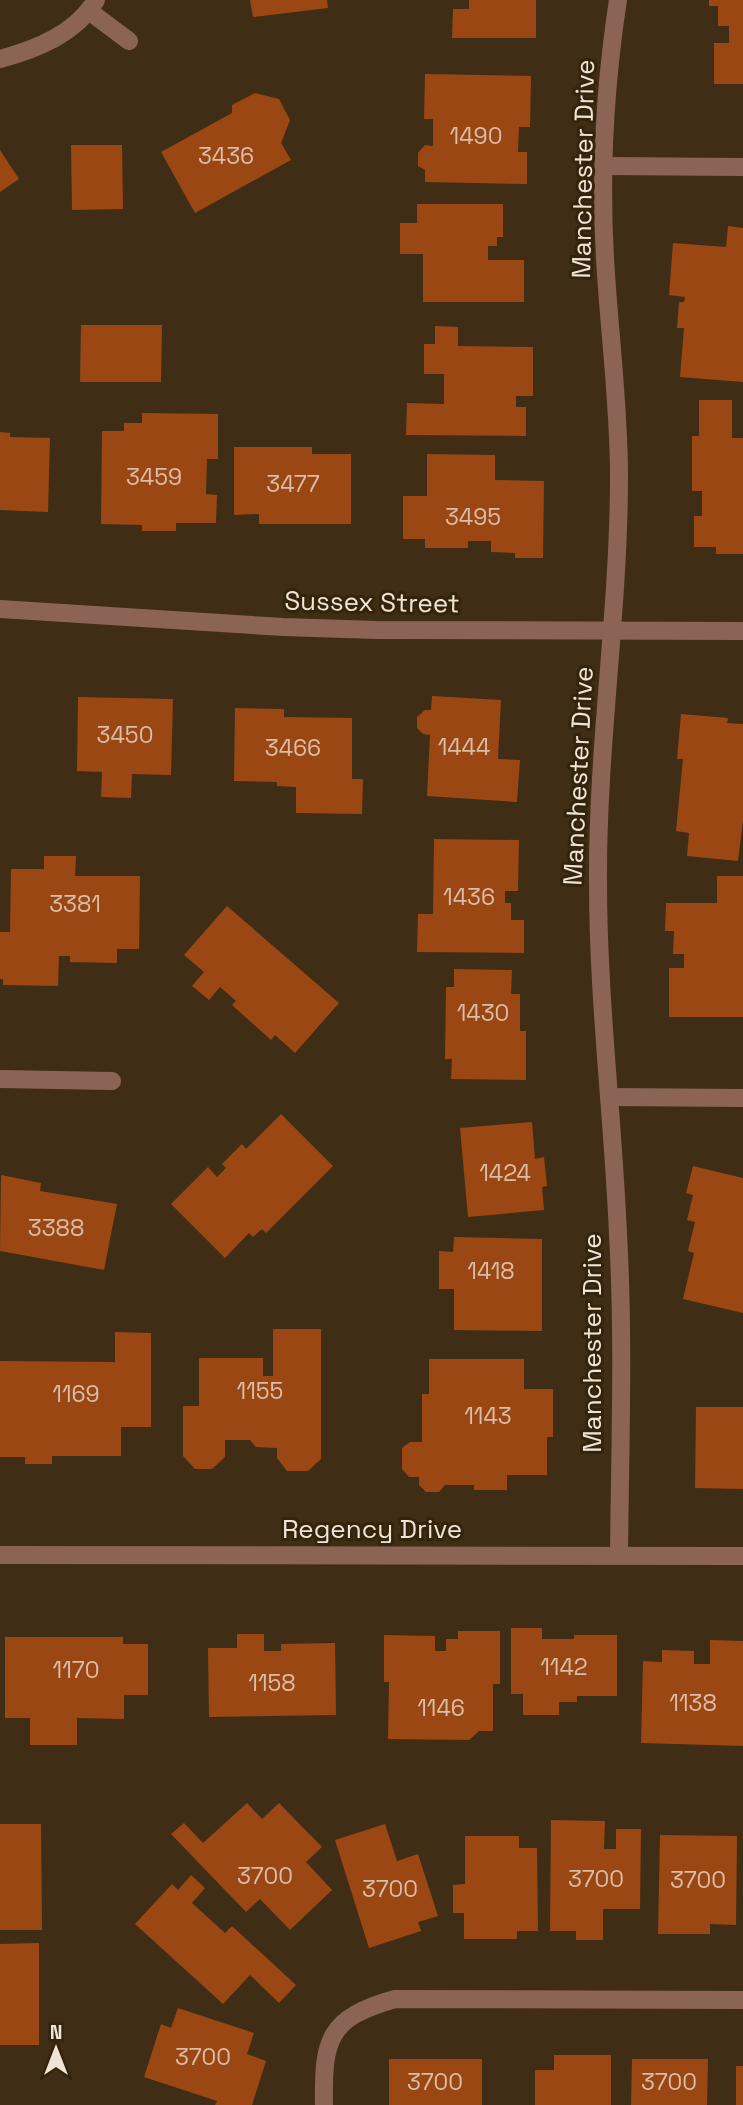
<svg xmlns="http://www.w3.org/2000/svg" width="743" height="2105" viewBox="0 0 743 2105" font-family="'Space Grotesk',sans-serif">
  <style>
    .building { fill: #9a4714 }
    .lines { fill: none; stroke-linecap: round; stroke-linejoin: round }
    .street { stroke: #8b6455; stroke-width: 18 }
    .labels { text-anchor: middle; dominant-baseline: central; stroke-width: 6; stroke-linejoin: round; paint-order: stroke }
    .number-label { font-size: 23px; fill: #dabda6 }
    .street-label { font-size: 26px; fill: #efe4d6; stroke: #34240b }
  </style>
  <rect width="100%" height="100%" fill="#3f2e15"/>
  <g class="building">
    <polygon points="250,0 327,0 328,8 253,17"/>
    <polygon points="469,0 536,0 536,38 452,38 453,9 469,9"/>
    <polygon points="709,0 743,0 743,84 714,84 714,43 729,43 729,26 718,26 718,6 709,6"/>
    <polygon points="425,74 531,76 530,127 519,127 518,152 527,152 527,184 425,182 425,170 418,166 418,153 425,145 433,146 433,119 424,119"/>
    <polygon points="255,93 279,99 290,120 281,143 291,160 195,213 161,152 232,113 232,105"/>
    <polygon points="71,145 122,145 123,209 72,210"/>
    <polygon points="0,150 19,179 0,192"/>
    <polygon points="417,204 503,204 503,237 497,237 497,246 488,246 488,260 524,260 524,302 423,302 423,254 400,254 400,223 417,223"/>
    <polygon points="728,226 743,228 743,382 680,377 684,328 677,328 679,302 684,302 685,297 669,295 673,243 726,247"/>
    <polygon points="81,325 162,325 161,382 80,382"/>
    <polygon points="435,326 458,327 458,346 533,347 533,396 516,396 516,407 526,407 526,436 406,435 407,403 444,404 444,374 424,374 424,344 435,344"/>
    <polygon points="699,400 732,400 732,438 743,438 743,554 716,554 716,547 694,547 694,516 702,516 702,491 692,491 692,436 699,436"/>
    <polygon points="142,413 218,414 218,459 207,459 206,494 217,495 216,523 176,523 176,531 142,531 142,525 101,524 102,431 124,431 124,423 142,423"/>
    <polygon points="0,432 10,433 10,437 50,438 48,512 0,510"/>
    <polygon points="234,447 312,447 312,454 351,454 351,524 259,524 259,514 234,515"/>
    <polygon points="427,454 495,455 495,480 544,481 543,558 515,558 515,553 491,552 491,541 468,541 468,548 425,548 425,539 403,539 403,496 427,496"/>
    <polygon points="432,696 501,700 498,759 520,760 517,802 427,796 430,735 423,734 417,728 417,717 425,710 431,710"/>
    <polygon points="78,697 173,699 171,775 132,774 131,798 101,797 102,772 77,771"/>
    <polygon points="235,708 284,709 284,717 352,718 352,779 363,779 362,814 296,813 296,787 277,786 277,782 234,781"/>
    <polygon points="681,714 728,718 727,723 743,724 743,820 738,861 687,856 689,833 676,831 683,759 677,759"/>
    <polygon points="434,839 519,840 518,891 505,891 505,903 511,903 511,920 524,920 524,953 417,952 418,914 433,914"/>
    <polygon points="44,856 76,856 75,876 140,876 139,949 117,949 117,963 70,962 70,956 59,956 58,986 3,985 3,979 0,979 0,932 10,932 11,869 44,869"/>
    <polygon points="717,876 743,876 743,1017 669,1017 669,968 684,968 684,954 673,954 674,931 665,931 666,903 717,903"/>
    <polygon points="227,906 339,1003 295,1053 275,1035 271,1040 232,1005 236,1001 220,987 209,1000 192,986 204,972 184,955"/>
    <polygon points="454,969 512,970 511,994 520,994 520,1031 526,1031 526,1080 451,1079 452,1059 445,1059 446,987 454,987"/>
    <polygon points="281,1114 333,1166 266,1233 262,1229 253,1237 249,1233 225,1258 171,1204 208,1167 217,1177 226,1168 222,1164 242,1144 246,1149"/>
    <polygon points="532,1122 535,1159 544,1157 547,1186 542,1187 544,1210 468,1217 460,1128"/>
    <polygon points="693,1166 743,1178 743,1313 683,1299 694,1253 688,1251 695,1222 687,1220 693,1195 686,1193"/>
    <polygon points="1,1175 41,1183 40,1191 117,1204 104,1270 0,1251"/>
    <polygon points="454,1237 542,1239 542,1331 454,1330 454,1289 439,1289 439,1251 453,1252"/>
    <polygon points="273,1329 321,1329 321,1459 308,1471 287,1471 277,1458 277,1448 256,1447 250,1440 225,1440 225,1457 212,1469 195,1469 183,1456 183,1406 199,1406 199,1358 263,1358 263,1376 273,1376"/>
    <polygon points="115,1332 151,1333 151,1427 121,1427 121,1456 52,1456 52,1464 25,1464 25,1457 0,1457 0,1361 115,1362"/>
    <polygon points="429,1359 524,1359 524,1389 553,1389 553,1437 547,1437 547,1475 507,1475 507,1490 474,1490 474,1485 445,1485 439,1492 426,1492 419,1485 419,1477 409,1477 402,1469 402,1448 410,1442 422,1442 422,1394 429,1394"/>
    <polygon points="696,1407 743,1407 743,1489 695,1488"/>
    <polygon points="511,1628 542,1628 542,1639 574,1639 574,1635 617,1635 617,1696 577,1696 577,1702 559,1702 559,1715 523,1715 523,1694 511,1694"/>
    <polygon points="458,1631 500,1631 500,1684 493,1684 493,1731 479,1731 469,1740 388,1739 389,1682 384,1682 384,1635 435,1636 435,1651 446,1651 446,1639 458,1639"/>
    <polygon points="237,1634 264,1634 264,1651 281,1651 281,1644 335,1643 336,1715 209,1717 208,1648 237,1648"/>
    <polygon points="5,1637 123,1637 123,1644 148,1644 148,1695 124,1695 124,1719 77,1718 77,1745 30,1745 30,1718 5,1718"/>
    <polygon points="710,1640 743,1641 743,1746 641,1743 643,1661 662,1662 662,1650 694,1651 694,1664 710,1664"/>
    <polygon points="247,1803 262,1819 279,1803 322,1847 306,1862 332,1890 290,1930 260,1899 246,1912 171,1834 184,1823 203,1843"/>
    <polygon points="551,1820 605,1821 604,1849 616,1849 616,1829 641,1829 640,1909 603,1909 603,1940 576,1940 576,1931 550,1931"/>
    <polygon points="0,1824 41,1824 42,1930 0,1930"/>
    <polygon points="385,1824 397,1861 418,1854 438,1916 418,1922 421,1931 369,1948 335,1840"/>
    <polygon points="660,1835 737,1836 736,1925 710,1924 710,1934 658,1934"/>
    <polygon points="465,1836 519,1836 519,1848 537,1848 538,1931 517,1931 517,1939 464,1939 464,1913 453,1913 453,1885 465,1884"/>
    <polygon points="191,1875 205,1888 192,1903 225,1933 232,1926 296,1985 279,2003 250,1975 223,2004 135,1924 172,1884 178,1890"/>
    <polygon points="39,1943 39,2045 0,2045 0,1944"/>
    <polygon points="178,2008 254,2033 247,2054 266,2061 252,2105 215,2105 217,2101 144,2077 161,2024 171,2028"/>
    <polygon points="554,2055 611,2055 611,2105 535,2105 535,2070 554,2070"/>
    <rect x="389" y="2059" width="93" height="46"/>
    <polygon points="632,2059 708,2059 707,2105 631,2105"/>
    <rect x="736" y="2066" width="7" height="39"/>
  </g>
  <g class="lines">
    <g class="street">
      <path d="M618,0C605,85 600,171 605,258C609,331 619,403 619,476C619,612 597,747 598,883C598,1000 613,1117 618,1234C624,1341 620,1448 619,1555"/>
      <polyline points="89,11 129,41"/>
      <path d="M0,59C37,49 75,34 96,0"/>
      <polyline points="604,166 743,167"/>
      <polyline points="0,609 283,627 376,630 743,631"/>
      <polyline points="0,1079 112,1081"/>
      <polyline points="609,1097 743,1098"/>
      <polyline points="0,1555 743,1556"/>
      <path d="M324,2105C323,2039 328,2018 395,1999L743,2000"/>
    </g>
  </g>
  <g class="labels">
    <g class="number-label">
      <text x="476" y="136">1490</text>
      <text x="226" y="156">3436</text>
      <text x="154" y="477">3459</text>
      <text x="293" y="484">3477</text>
      <text x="473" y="517">3495</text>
      <text x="125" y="735">3450</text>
      <text x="464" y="747">1444</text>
      <text x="293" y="748">3466</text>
      <text x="469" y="897">1436</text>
      <text x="75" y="904">3381</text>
      <text x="483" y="1013">1430</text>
      <text x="505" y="1173">1424</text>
      <text x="56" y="1228">3388</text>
      <text x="491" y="1271">1418</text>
      <text x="260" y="1391">1155</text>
      <text x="76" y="1394">1169</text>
      <text x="488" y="1416">1143</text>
      <text x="564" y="1667">1142</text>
      <text x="76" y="1670">1170</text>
      <text x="272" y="1683">1158</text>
      <text x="693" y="1703">1138</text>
      <text x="441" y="1708">1146</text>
      <text x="265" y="1876">3700</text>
      <text x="596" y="1879">3700</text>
      <text x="698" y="1880">3700</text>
      <text x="390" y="1889">3700</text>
      <text x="203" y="2057">3700</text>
      <text x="435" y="2082">3700</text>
      <text x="669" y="2082">3700</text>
    </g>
    <g class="street-label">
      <text transform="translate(583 169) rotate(-89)">Manchester Drive</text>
      <text transform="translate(372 602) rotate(1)">Sussex Street</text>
      <text transform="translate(578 776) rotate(-87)">Manchester Drive</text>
      <text transform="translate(592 1343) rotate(-90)">Manchester Drive</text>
      <text x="372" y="1529">Regency Drive</text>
    </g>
  </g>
  <g transform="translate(56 2049)" stroke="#34240b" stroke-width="5" paint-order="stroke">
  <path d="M0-5L12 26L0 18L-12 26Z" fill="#efe4d6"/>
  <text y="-10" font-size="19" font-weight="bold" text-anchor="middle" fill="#efe4d6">N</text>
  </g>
</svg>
